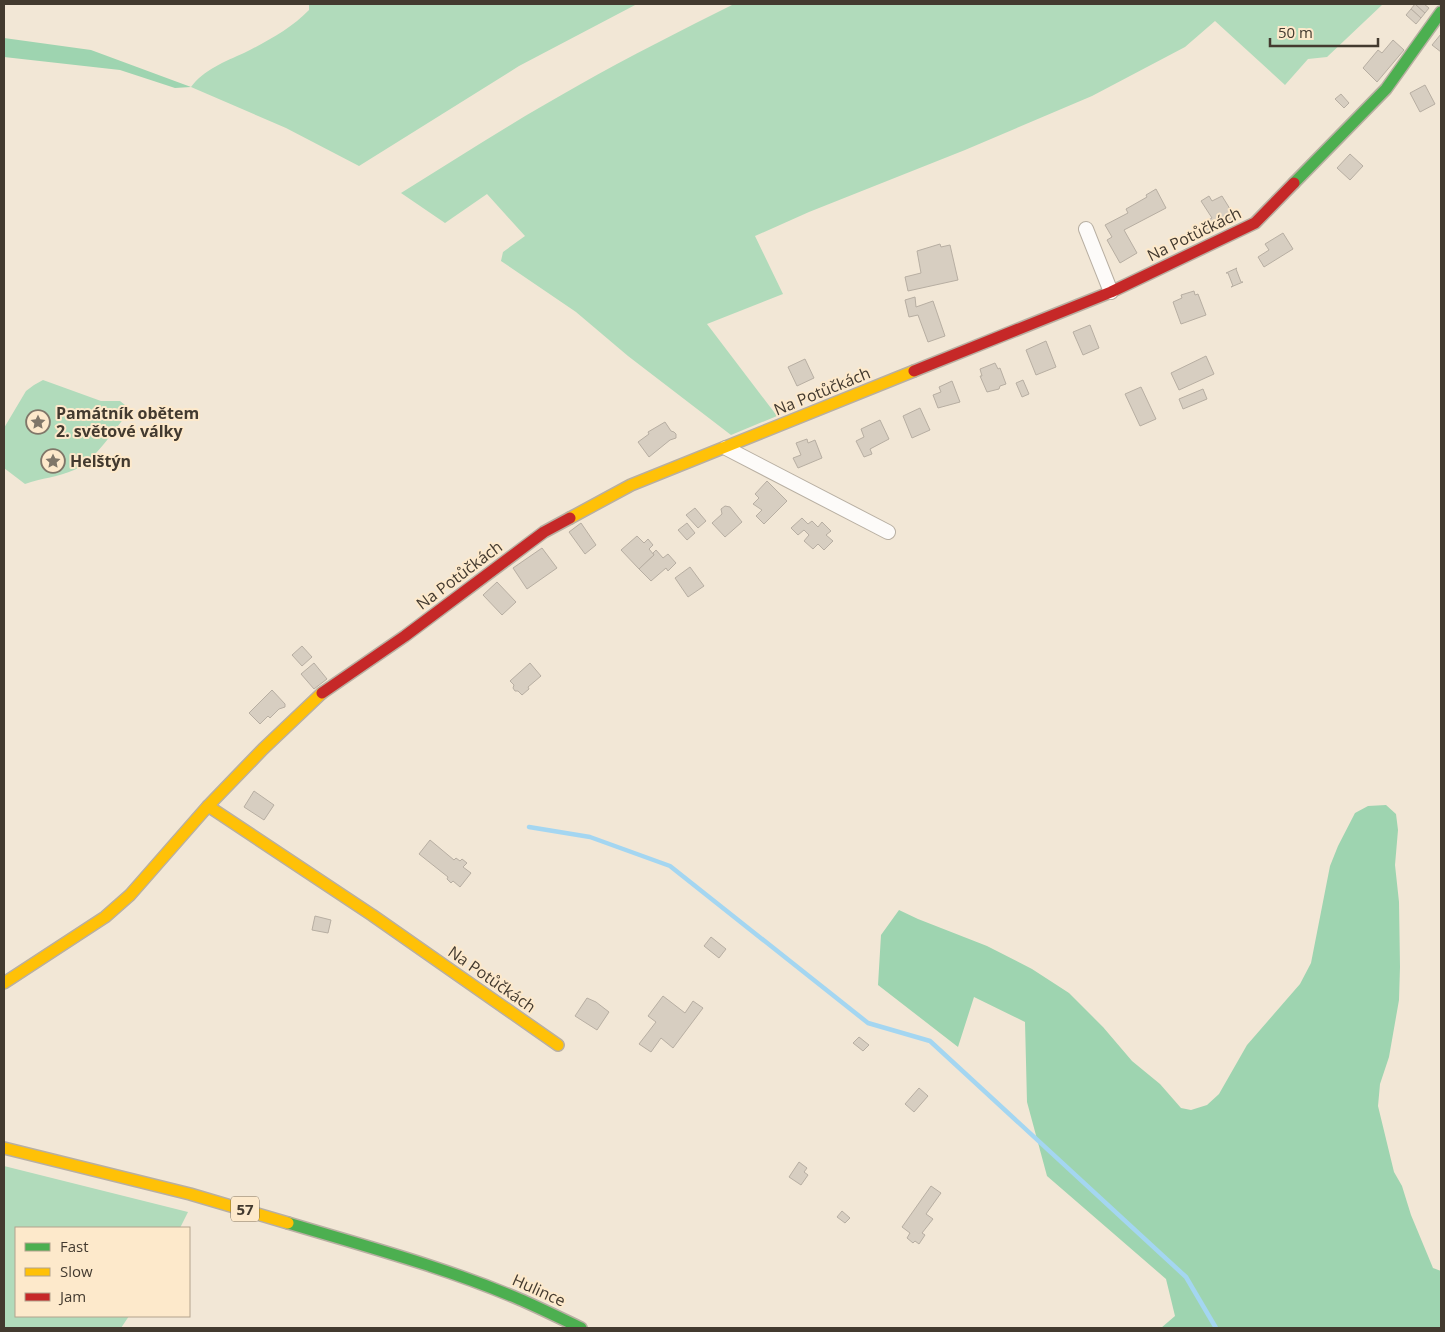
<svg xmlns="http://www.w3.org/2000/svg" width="1445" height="1332" viewBox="0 0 1445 1332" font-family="'Open Sans',sans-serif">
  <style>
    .green { fill: #b1dbbb }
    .forest { fill: #9ed4b0 }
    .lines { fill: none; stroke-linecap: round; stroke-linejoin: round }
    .stream { stroke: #a4d6f1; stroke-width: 4.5 }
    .building { fill: #d7cec1; stroke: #b7aea2 }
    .street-casing { stroke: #b8afa2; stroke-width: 16 }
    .fast-casing { stroke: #b8afa2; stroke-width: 14 }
    .slow-casing { stroke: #b8afa2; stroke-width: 14 }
    .jam-casing { stroke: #b8afa2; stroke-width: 14 }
    .street { stroke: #fdfbf9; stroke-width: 14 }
    .fast { stroke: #4caf50; stroke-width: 11 }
    .slow { stroke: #ffc107; stroke-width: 11 }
    .jam { stroke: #c62828; stroke-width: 11 }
    .labels { text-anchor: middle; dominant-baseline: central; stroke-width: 4; stroke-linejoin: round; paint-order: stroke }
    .shield { fill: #fde9cb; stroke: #7b6e5e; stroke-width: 1 }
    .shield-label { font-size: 15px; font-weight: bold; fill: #433a2f }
    .street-label { font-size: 16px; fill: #433a2f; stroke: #fde9cb }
    .poi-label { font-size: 16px; font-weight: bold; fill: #433a2f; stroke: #fde9cb; text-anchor: start }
  </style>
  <rect width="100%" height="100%" fill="#f2e7d6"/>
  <g class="green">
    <path d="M309,4H637L519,66L359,166L286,128L191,87C203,70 226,61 244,53C266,42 292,28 309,10Z"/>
    <path d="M734,4H1383L1327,57L1308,59L1285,85L1215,21L1185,47L1092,96L965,150L809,212L755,236L783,294L707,324L777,416L731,435L628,356L576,312L501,261L503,252L525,236L487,194L445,223L401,193C460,156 518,119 579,85C630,56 682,30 734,4Z"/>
    <path d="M43,380L101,401H120L131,410C115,427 95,462 74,470C59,477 41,478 25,484L4,468V428L26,391L34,385Z"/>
    <polygon points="4,1166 188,1212 180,1228 16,1228 16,1316 129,1316 121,1328 4,1328"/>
  </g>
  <g class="forest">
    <polygon points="4,38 91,50 191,87 175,88 120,70 4,57"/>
    <polygon points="1386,805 1396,814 1398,830 1395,865 1399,902 1400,967 1399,1000 1389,1057 1380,1084 1378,1106 1394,1172 1402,1186 1411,1215 1433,1268 1441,1271 1441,1328 1161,1328 1175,1316 1166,1279 1047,1176 1027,1102 1025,1022 974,997 958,1047 878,985 881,935 899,910 918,919 987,946 1032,969 1069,993 1103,1027 1132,1061 1160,1084 1181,1108 1191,1110 1207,1105 1219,1094 1247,1045 1300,984 1311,963 1330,866 1338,846 1355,813 1368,806"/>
  </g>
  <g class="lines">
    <polyline class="stream" points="529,827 590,837 670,866 868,1023 930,1041 1186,1277 1216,1328"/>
  </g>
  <g class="building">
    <polygon points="1415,4 1425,13 1421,18 1411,9"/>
    <polygon points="1415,4 1424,4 1429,8 1425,13"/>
    <polygon points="1411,9 1421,18 1416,24 1406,15"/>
    <polygon points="1441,34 1441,52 1432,45"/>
    <polygon points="1393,40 1404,50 1377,82 1363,68 1378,50 1382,53"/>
    <polygon points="1425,85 1435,104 1420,112 1410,93"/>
    <polygon points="1341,94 1349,103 1344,108 1335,99"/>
    <polygon points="1350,154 1363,166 1350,180 1337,168"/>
    <polygon points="1156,189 1166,208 1124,230 1137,253 1120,263 1107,240 1112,237 1105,225 1128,213 1126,209 1147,197 1146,195"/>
    <polygon points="1209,196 1212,201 1222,196 1235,217 1208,234 1201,224 1212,218 1201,201"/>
    <polygon points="1283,233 1293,249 1264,267 1258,257 1269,250 1265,244"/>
    <polygon points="940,244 941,247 950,245 958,280 908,291 905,277 921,273 917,251"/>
    <polygon points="1237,268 1236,269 1241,282 1243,282 1231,287 1233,286 1228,273 1226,273"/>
    <polygon points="1194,291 1195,295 1198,294 1206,315 1181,324 1173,302 1182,298 1181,295"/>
    <polygon points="915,297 916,307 933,301 945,336 928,342 918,315 909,317 905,300"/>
    <polygon points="1090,325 1099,348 1083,355 1073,332"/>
    <polygon points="1046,341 1056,367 1036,375 1026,350"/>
    <polygon points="1206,356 1214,374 1179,390 1171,373"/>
    <polygon points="805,359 814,378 797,386 788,367"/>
    <polygon points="995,363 998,369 1000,368 1006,384 1000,386 999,389 987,392 980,376 982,376 980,369"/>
    <polygon points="1023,380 1029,394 1022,397 1016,383"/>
    <polygon points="952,381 960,402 938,408 933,395 941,392 939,387"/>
    <polygon points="1141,387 1156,419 1140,426 1125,394"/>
    <polygon points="1203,389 1207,399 1183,409 1179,399"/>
    <polygon points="920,408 930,430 912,438 903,416"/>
    <polygon points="880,420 889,439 870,449 872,454 864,457 856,441 864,437 861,429"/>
    <polygon points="665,422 671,431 674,432 676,434 676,438 670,440 649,457 638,442 649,434 648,432"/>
    <polygon points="807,439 808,443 815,440 822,458 798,468 793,458 801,455 796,443"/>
    <polygon points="767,481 787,501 764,524 756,516 762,510 753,504 759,498 755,494"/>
    <polygon points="725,506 730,507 742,522 725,537 712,523 722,514 721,509"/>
    <polygon points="695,508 706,521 698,528 686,515"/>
    <polygon points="802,518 808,524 812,521 818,527 822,522 831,531 826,535 833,541 824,550 818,544 813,549 804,541 809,535 804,530 798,535 791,528"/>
    <polygon points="581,523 596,545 585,554 569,532"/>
    <polygon points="687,523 695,533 687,540 678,530"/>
    <polygon points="637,536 644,543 648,539 653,545 649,549 654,555 639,569 621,550"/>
    <polygon points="542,548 557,568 527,589 513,568"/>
    <polygon points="656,550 663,558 668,554 676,563 668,571 666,568 651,581 639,569 654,555 653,553"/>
    <polygon points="690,567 704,586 688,597 675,578"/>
    <polygon points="497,582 516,602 502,615 483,595"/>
    <polygon points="302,646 312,657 302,666 292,655"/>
    <polygon points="314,663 327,679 314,689 301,674"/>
    <polygon points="530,663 541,676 528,687 529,689 522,695 518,691 515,691 513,688 514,685 510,681"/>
    <polygon points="272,690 285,704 285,707 279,709 270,718 268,716 260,724 249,713"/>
    <polygon points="254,791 274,805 264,820 244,807"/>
    <polygon points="430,840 454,860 456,858 460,861 462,859 467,863 463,867 471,873 460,887 453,881 451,883 447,879 448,877 419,854"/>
    <polygon points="315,916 331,920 328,933 312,930"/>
    <polygon points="711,937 726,949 719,958 704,946"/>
    <polygon points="663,996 685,1013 693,1001 703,1008 673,1048 661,1038 651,1052 639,1044 656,1022 648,1016"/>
    <polygon points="587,998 596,1002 609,1012 597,1030 575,1016"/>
    <polygon points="859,1037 869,1045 863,1051 853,1043"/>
    <polygon points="919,1088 928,1096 914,1112 905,1104"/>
    <polygon points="799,1162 807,1168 804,1172 808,1175 801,1185 789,1177"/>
    <polygon points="931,1186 941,1193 926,1214 933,1219 922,1233 925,1235 919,1244 915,1241 913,1243 907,1238 910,1233 902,1227"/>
    <polygon points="842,1211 850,1218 845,1223 837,1217"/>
  </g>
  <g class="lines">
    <g class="street-casing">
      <g id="street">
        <polyline points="1086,229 1111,292"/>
        <polyline points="726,448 888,532"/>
      </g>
    </g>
    <g class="fast-casing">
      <g id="fast">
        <polyline points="1294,183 1386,89 1441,12"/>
        <path d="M288,1223C365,1246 444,1267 519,1299C540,1308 560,1318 581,1328"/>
      </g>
    </g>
    <g class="slow-casing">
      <g id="slow">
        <polyline points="570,518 631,485 914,371"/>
        <polyline points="208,806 372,915 558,1045"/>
        <polyline points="4,983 105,917 130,895 208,806 263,749 322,693"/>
        <polyline points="4,1148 190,1194 288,1223"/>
      </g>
    </g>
    <g class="jam-casing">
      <g id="jam">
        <polyline points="914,371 1111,292 1255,223 1294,183"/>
        <polyline points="322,693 405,636 544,532 570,518"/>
      </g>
    </g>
    <use href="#street" class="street"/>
    <use href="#fast" class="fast"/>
    <use href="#slow" class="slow"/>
    <use href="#jam" class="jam"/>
  </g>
  <defs>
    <g id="sight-ring" transform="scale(1.25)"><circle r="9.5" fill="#fde9cb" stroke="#807769" stroke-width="1.5"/><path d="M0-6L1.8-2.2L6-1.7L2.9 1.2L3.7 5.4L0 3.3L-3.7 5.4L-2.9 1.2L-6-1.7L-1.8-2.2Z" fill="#807769"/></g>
  </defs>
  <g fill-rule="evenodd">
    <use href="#sight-ring" x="38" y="422"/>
    <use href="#sight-ring" x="53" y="461"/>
  </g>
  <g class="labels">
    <rect class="shield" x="231" y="1196.5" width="28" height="25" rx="4"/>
    <g class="shield-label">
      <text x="245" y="1209">57</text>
    </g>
    <g class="street-label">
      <text transform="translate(1194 234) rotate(-26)">Na Potůčkách</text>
      <text transform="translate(822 391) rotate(-22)">Na Potůčkách</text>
      <text transform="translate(459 575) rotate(-37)">Na Potůčkách</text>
      <text transform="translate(492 979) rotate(35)">Na Potůčkách</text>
      <text transform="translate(539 1290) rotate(24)">Hulince</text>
    </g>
    <g class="poi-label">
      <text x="56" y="413">Památník obětem<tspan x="56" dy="18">2. světové války</tspan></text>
      <text x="70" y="461">Helštýn</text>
    </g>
  </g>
  <rect width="1445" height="1332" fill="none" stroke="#433a2f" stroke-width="10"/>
  <rect x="15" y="1227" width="175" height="90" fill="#fde9cb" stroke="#b3a38d"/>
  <rect x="25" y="1243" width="25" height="8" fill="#4caf50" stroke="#b3a38d"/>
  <text x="60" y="1252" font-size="15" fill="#433a2f">Fast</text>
  <rect x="25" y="1268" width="25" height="8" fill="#ffc107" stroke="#b3a38d"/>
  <text x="60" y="1277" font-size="15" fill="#433a2f">Slow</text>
  <rect x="25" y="1293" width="25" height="8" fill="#c62828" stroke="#b3a38d"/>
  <text x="60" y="1302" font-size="15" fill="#433a2f">Jam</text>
  <path d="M1270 38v8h108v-8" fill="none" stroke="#433a2f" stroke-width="2.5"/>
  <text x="1278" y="38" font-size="15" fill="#433a2f" stroke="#fde9cb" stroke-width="4" paint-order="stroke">50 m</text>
</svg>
